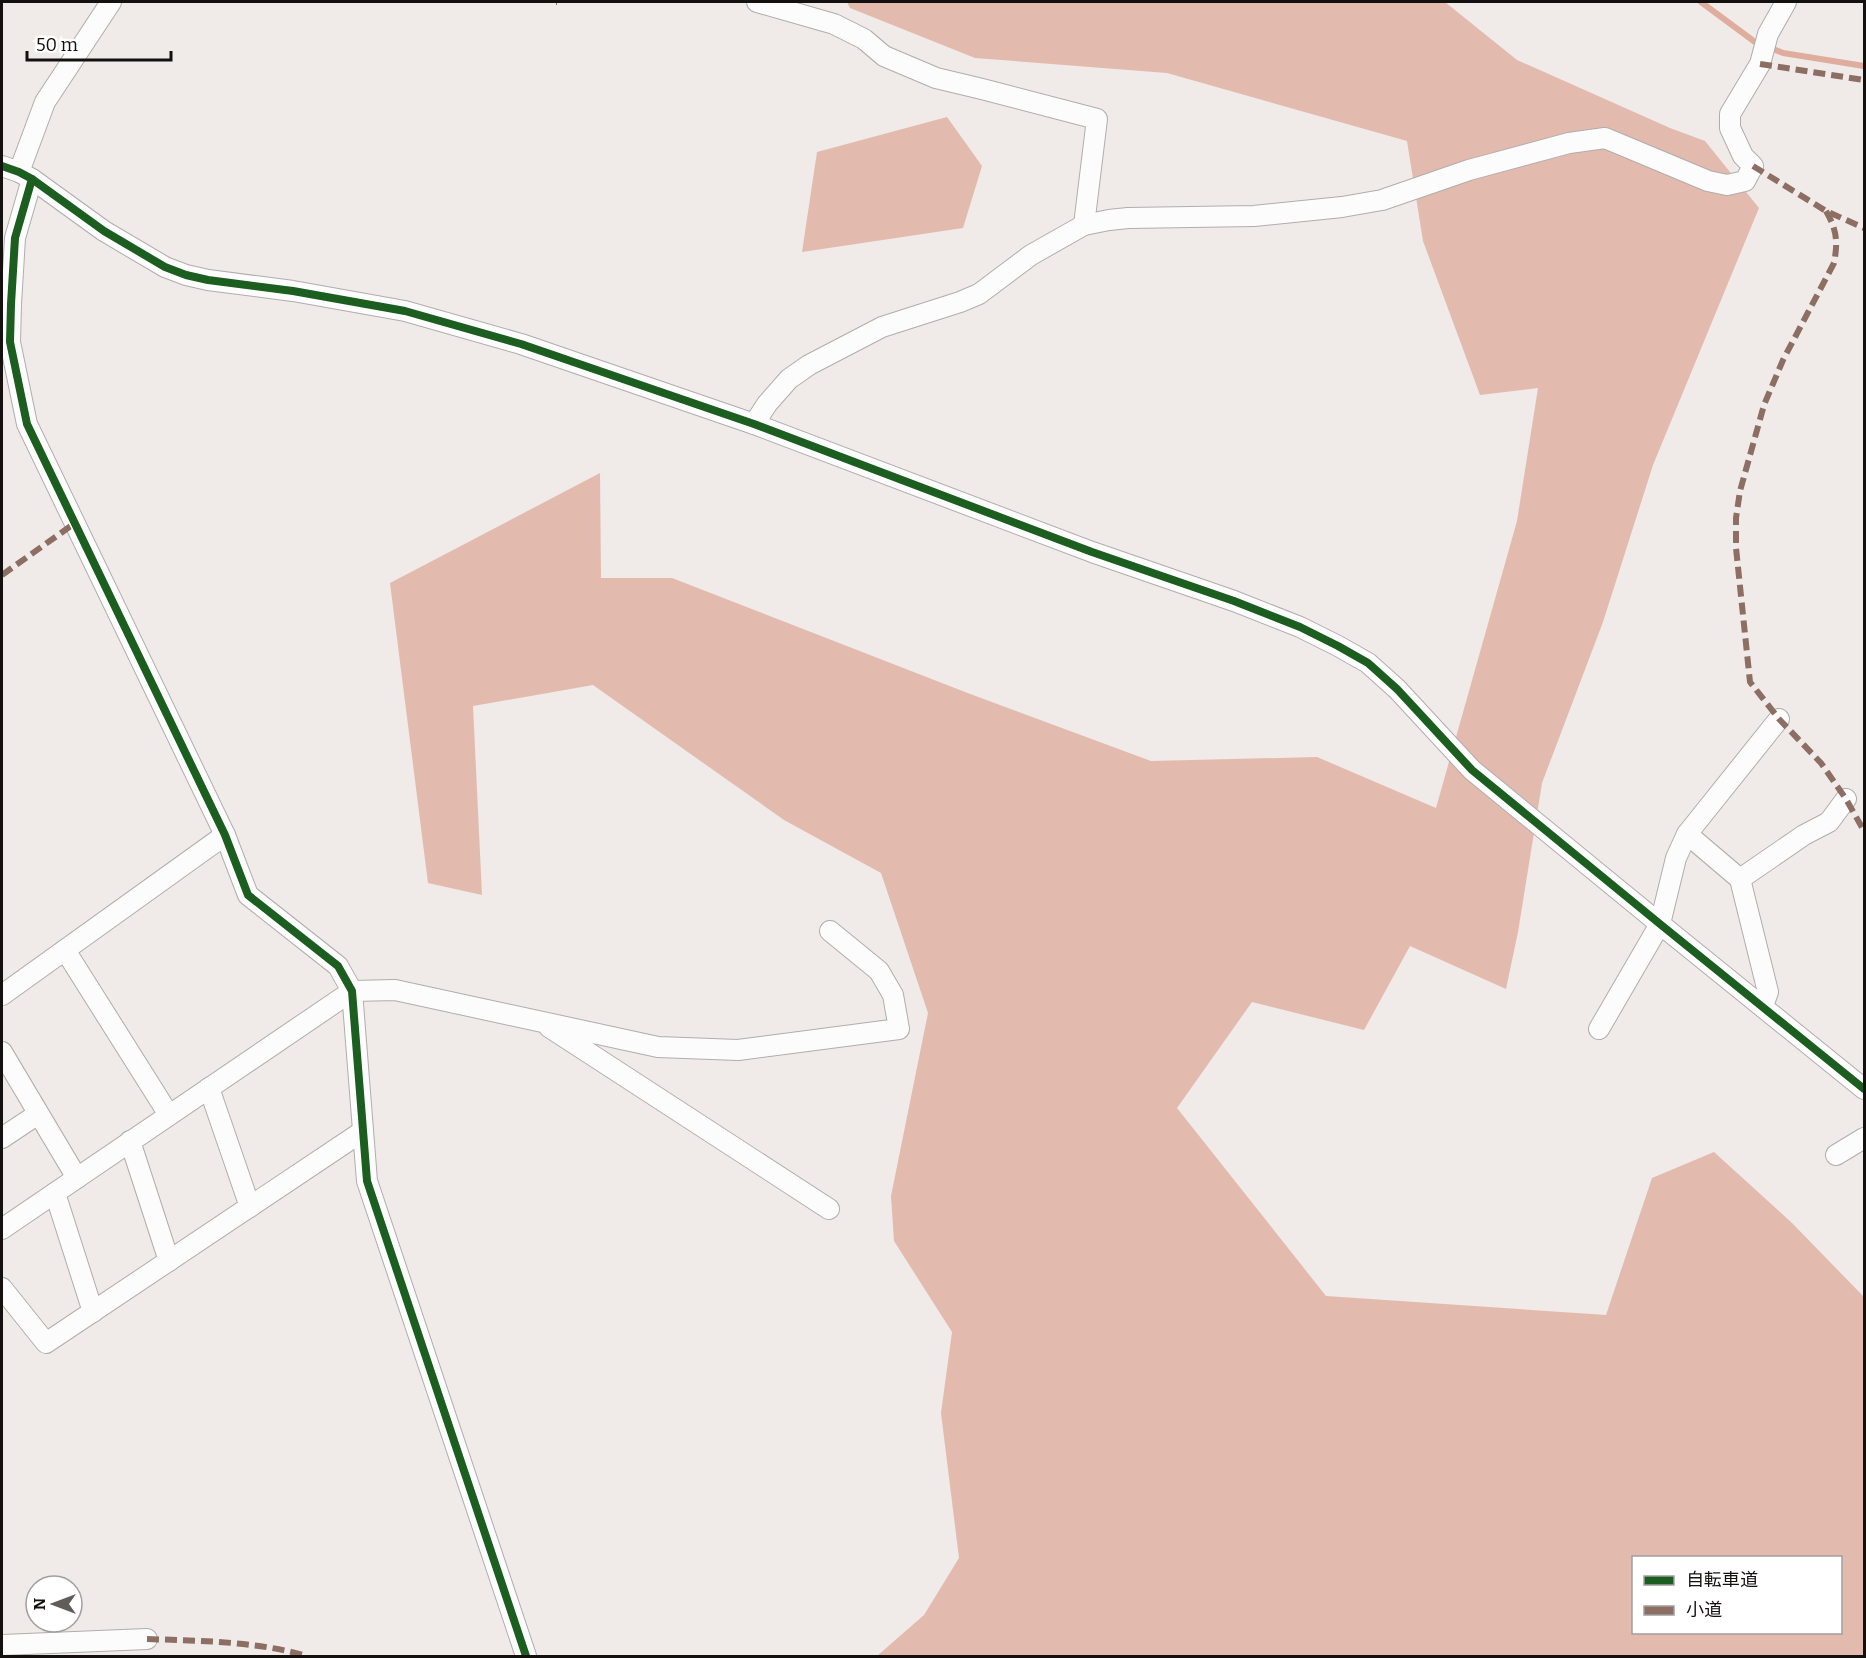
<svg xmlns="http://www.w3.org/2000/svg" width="1866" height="1658" viewBox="0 0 1866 1658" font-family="Bitter,'Noto Sans JP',serif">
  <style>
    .forest { fill: #e3baae; fill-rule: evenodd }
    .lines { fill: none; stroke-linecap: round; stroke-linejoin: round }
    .stream { stroke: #dfad9e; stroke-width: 6 }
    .street-casing { stroke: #b1adac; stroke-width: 22 }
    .street { stroke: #fdfcfc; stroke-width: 20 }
    .quiet { stroke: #8d6e63; stroke-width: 6; stroke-dasharray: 12 6; stroke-linecap: butt }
    .cycleway-casing { stroke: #fff; stroke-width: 11 }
    .cycleway { stroke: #1b5e20; stroke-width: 8 }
  </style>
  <rect width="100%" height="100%" fill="#f0eae9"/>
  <g class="forest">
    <path d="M847,2H1445L1517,60L1670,128L1705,141L1759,208L1653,465L1603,622L1542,783L1518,932L1506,989L1410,946L1364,1030L1252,1002L1177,1108L1326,1296L1606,1315L1652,1178L1714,1152L1792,1223L1864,1297V1656H877L924,1615L959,1558L941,1413L952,1332L894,1241L891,1196L928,1013L881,873L784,820L593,685L473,706L482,895L428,883L390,583L600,473L601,578H672L965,692L1151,761L1317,757L1436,808L1517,521L1538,388L1480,395L1423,241L1407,141L1167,73L975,58L850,8ZM1634,1558H1840V1632H1634Z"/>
    <polygon points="947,117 982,166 963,228 802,252 817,152"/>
  </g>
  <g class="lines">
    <polyline class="stream" points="1701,2 1755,42 1783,53 1864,66"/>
    <g class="street-casing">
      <g id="street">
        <polyline points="757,2 834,24 864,39 884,56 936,78 982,89 1097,119 1084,225"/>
        <polyline points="2,166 19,172 32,179 104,231 165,267 186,275 208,280 293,291 405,311 521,344 754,424 1092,552 1234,601 1300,627 1338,646 1368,663 1397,689 1472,770 1660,924 1864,1089"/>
        <polyline points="19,172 45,102 111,2"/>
        <polyline points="32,179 15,238 11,304 10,342 27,424 225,835 248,895 338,966 352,991 367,1181 526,1656"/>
        <polyline points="754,424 767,404 789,379 809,365 882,327 960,302 979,294 1031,255 1084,225 1109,220 1128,218 1254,216 1342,207 1382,200 1469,170 1569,143 1605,138 1708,181 1727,185 1745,181 1753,166 1743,156 1730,128 1730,114 1760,64 1768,34 1786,2"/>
        <polyline points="1687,834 1740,879 1768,992 1763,1006"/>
        <polyline points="1740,879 1804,835 1829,822 1846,799"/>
        <polyline points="65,950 169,1115"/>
        <polyline points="2,995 225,835"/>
        <polyline points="549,1027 829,1209"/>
        <polyline points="1599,1029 1660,924 1676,858 1687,834 1779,719"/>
        <polyline points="2,1052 77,1178"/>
        <polyline points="209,1088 250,1207"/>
        <polyline points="2,1138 38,1114"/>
        <polyline points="130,1141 169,1261"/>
        <polyline points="1836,1155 1864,1138"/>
        <polyline points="55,1193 93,1312"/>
        <polyline points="2,1229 352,991 395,990 658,1047 738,1050 899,1029 893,995 879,971 830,931"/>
        <polyline points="2,1288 46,1343 363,1131"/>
        <polyline points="2,1645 147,1639"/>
      </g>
    </g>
    <use href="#street" class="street"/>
    <g class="quiet">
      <polyline points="556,2 557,2"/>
      <polyline points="1760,64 1864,80"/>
      <polyline points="1753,166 1826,211 1864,228"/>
      <path d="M1826,211C1837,230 1838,242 1834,263L1783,360L1764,405L1740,491L1736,518V548L1750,682L1779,719L1821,763L1846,799L1864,831"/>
      <polyline points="2,575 75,523"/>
      <path d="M147,1639C201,1641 255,1641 307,1656"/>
    </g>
    <g class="cycleway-casing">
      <g id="cycleway">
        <polyline points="2,166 19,172 32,179 104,231 165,267 186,275 208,280 293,291 405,311 521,344 754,424 1092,552 1234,601 1300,627 1338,646 1368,663 1397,689 1472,770 1660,924 1864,1089"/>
        <polyline points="32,179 15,238 11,304 10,342 27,424 225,835 248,895 338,966 352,991 367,1181 526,1656"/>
      </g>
    </g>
    <use href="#cycleway" class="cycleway"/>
  </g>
  <rect width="1866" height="1658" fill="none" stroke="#13100f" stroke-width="6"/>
  <rect x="1632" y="1556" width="210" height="78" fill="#ffffff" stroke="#a19f9f" stroke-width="1.5"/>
  <rect x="1644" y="1576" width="30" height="9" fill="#1b5e20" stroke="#a19f9f" stroke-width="1.5"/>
  <text x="1686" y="1586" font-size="18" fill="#13100f">自転車道</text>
  <rect x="1644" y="1606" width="30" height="9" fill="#8d6e63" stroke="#a19f9f" stroke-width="1.5"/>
  <text x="1686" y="1616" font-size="18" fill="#13100f">小道</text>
  <g transform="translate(54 1604) rotate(270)"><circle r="28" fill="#ffffff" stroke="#a19f9f" stroke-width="1.5"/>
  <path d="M0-4.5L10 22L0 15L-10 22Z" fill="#605c5b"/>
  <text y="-9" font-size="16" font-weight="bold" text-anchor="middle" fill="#13100f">N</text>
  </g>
  <path d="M27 51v9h144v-9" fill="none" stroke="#13100f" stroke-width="3"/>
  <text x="36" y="51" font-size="18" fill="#13100f" stroke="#ffffff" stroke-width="4.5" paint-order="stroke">50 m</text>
</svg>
